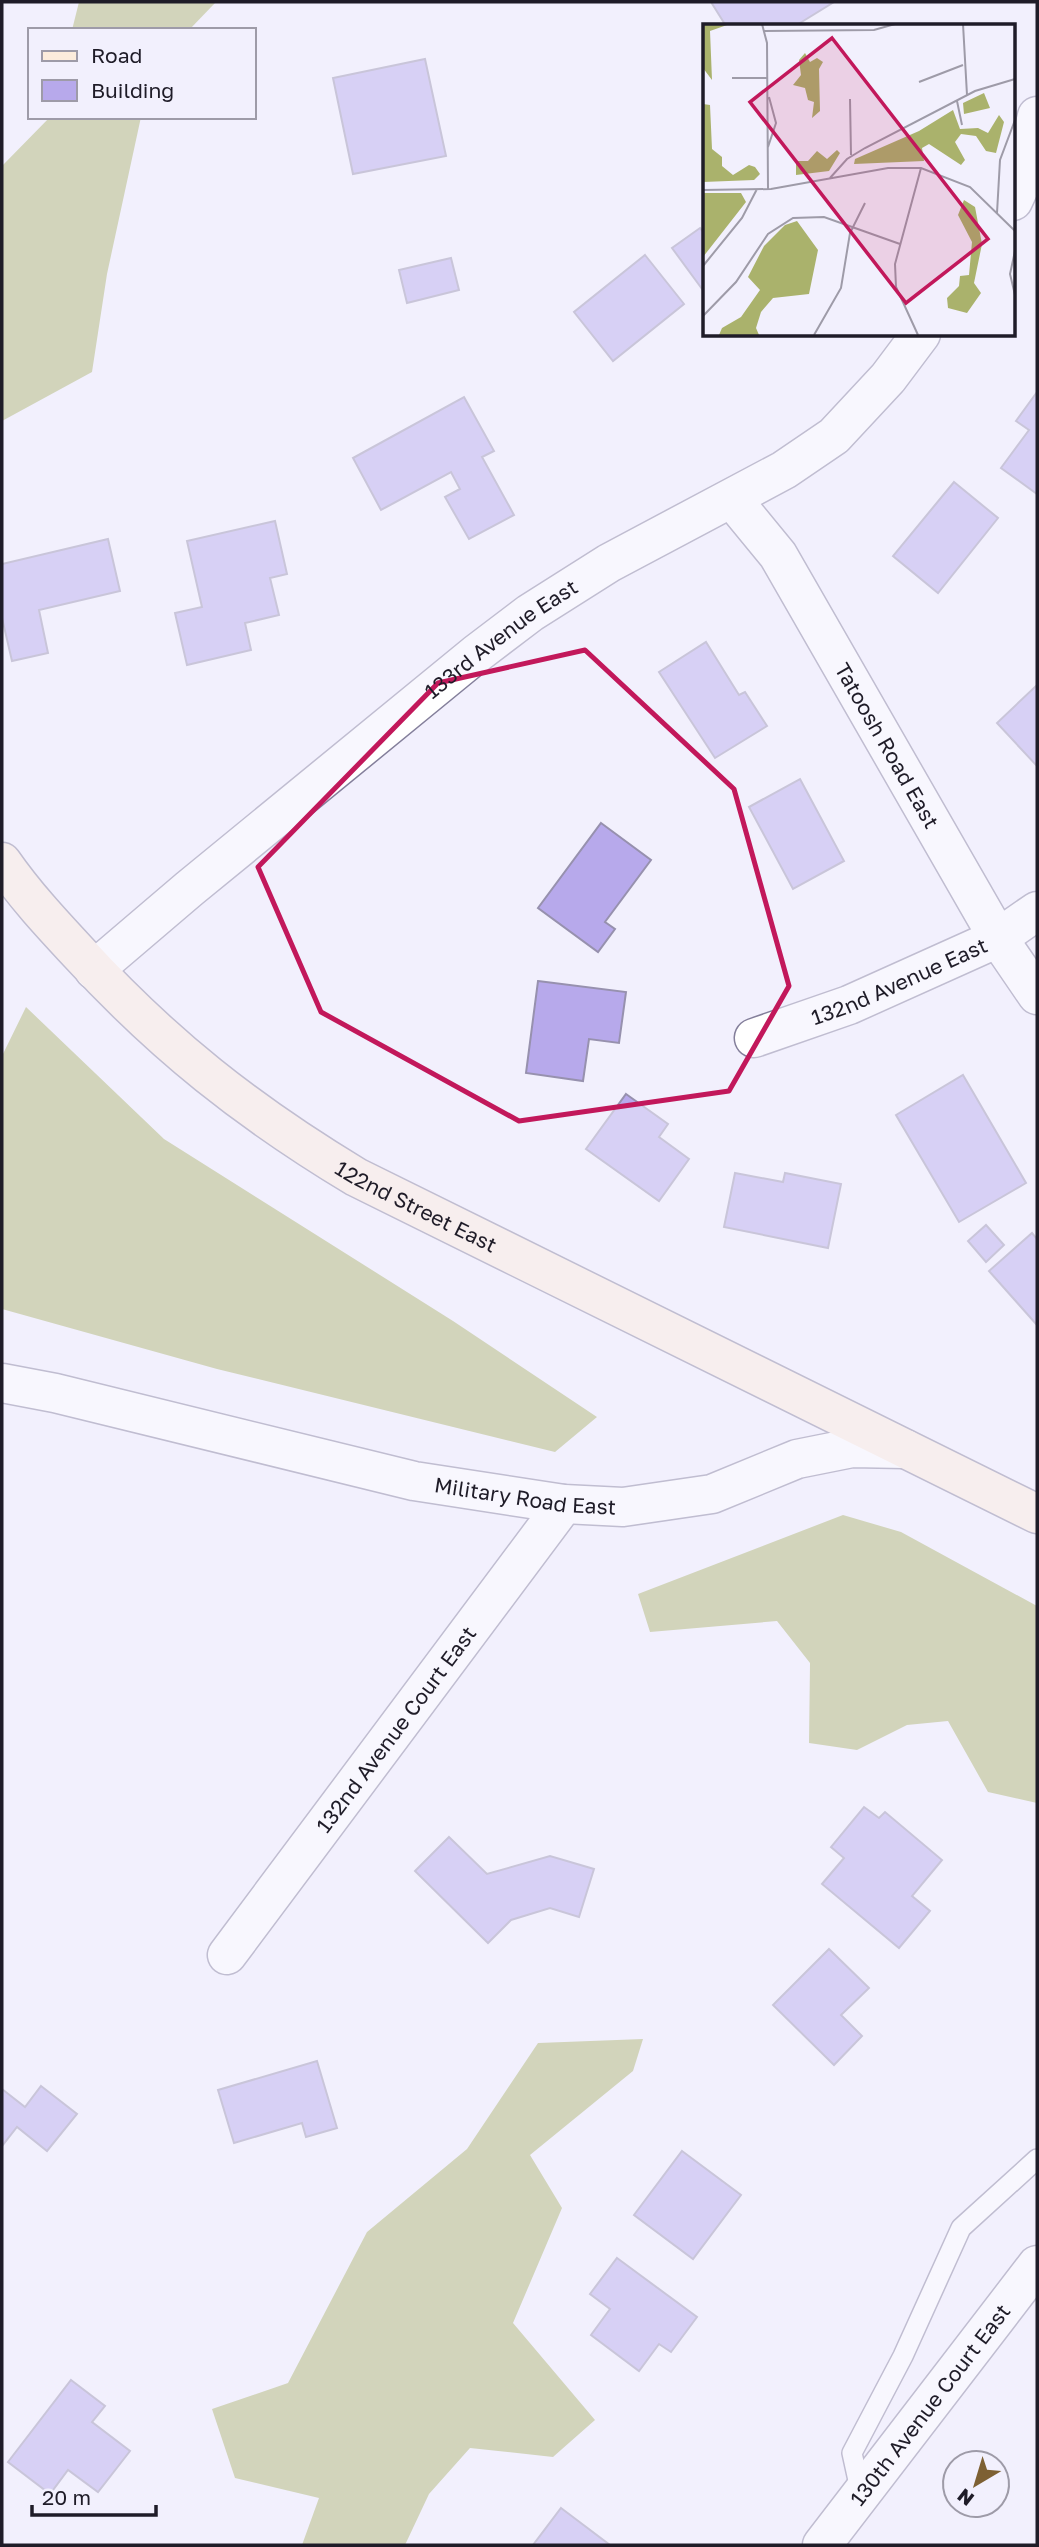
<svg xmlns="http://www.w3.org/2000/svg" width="1039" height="2547" viewBox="0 0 1039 2547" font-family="'Golos Text',sans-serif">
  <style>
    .forest { fill: #aab26c }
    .building { fill: #b7a9eb; stroke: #9791ae; stroke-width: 2 }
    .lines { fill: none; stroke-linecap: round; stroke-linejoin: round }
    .service-casing { stroke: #847f9b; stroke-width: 22 }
    .minor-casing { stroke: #847f9b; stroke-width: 41 }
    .secondary-casing { stroke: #847f9b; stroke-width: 41 }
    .service { stroke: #fff; stroke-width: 19 }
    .minor { stroke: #fff; stroke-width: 38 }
    .secondary { stroke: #fcecdc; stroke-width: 38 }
    .marked { fill: none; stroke: #c2185b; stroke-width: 5; stroke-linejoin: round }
    .labels { text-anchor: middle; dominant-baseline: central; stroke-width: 5; stroke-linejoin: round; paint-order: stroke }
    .street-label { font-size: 21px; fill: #1f1c28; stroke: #f2f0fd }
    .inset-road { fill: none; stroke: #9e9ba8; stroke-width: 2 }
    .view { fill: #c2185b; fill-opacity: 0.15; stroke: #c2185b; stroke-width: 3.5 }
    .inset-edge { fill: none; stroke: #1f1c28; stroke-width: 3.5 }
  </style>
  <rect width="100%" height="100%" fill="#f2f0fd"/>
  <g class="forest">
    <polygon points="79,2 216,2 189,30 72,30"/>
    <polygon points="50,117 141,117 107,274 92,372 2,421 2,166"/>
    <polygon points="26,1007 164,1139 453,1321 597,1417 555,1452 217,1369 2,1309 2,1056"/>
    <polygon points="843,1515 901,1532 1037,1606 1037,1803 988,1792 948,1721 907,1725 857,1750 809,1743 810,1663 777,1621 650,1632 638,1594"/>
    <polygon points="643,2039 633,2071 530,2155 562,2208 513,2323 595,2420 553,2457 470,2448 429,2494 405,2545 302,2545 319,2498 235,2478 212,2409 288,2383 367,2232 467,2149 538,2043"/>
  </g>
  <g class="building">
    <polygon points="711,2 834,2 795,26 726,26"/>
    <polygon points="425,59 446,156 353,174 333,78"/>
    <polygon points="700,228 705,234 705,293 672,248"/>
    <polygon points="645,255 684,304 613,361 574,312"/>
    <polygon points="451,258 459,290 407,303 399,270"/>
    <polygon points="1037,392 1037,494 1001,468 1029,430 1016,421"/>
    <polygon points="464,397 494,451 482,457 514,515 469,539 445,497 460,489 451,472 381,510 353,458"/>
    <polygon points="954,482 998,518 938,593 893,556"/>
    <polygon points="275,521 287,574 270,578 279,615 245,623 251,650 187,665 175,613 202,607 187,541"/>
    <polygon points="108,539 120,591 39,610 48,653 12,661 2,618 2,564"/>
    <polygon points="706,642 739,695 745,692 767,726 715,758 659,672"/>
    <polygon points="1037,685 1037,766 997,723"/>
    <polygon points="800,779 844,861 793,889 749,807"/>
    <polygon points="601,823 651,860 605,922 615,929 598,952 538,908"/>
    <polygon points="538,981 626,992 619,1043 589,1039 583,1081 526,1073"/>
    <polygon points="963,1075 1026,1183 959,1222 896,1115"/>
    <polygon points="626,1094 668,1124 659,1137 689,1159 659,1201 586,1149"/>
    <polygon points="735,1173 783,1182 785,1173 841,1184 828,1248 724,1227"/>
    <polygon points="986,1225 1004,1245 986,1262 968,1241"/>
    <polygon points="1032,1233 1037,1239 1037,1325 989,1271"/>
    <polygon points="864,1807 879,1818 885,1812 942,1860 912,1896 930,1911 899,1948 822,1884 844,1858 831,1847"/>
    <polygon points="449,1837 487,1874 550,1856 594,1869 579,1917 550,1908 511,1920 488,1943 415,1871"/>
    <polygon points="829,1949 869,1988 841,2015 862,2036 834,2065 773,2005"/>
    <polygon points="317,2061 337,2128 306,2137 302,2123 234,2143 218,2090"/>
    <polygon points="41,2086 77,2114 47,2151 17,2127 2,2146 2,2089 25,2107"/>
    <polygon points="682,2151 741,2195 693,2259 634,2215"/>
    <polygon points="617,2258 697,2317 671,2352 659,2344 639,2371 591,2335 610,2309 590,2294"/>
    <polygon points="71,2380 105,2406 92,2422 130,2451 98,2492 68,2470 50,2494 8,2462"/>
    <polygon points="561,2508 610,2545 533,2545"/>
  </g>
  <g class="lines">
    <g class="service-casing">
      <polyline id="service" points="861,2494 852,2453 903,2356 961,2228 1037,2159"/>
    </g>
    <g class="minor-casing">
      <g id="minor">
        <polyline points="1013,201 1020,186 1037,116"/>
        <path id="s1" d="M732,499L778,555L998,938L1037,995"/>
        <path id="s2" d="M94,970L189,889L476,654L530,613L609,563L784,470L834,436L888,378L921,334"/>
        <path id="s3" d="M754,1038L849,1005L998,938L1037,911"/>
        <path id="s4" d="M2,1383L55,1393L414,1481L564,1504L623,1507L712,1494L797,1459L852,1448L905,1449"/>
        <path id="s5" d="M227,1955L564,1504"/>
        <path id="s6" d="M822,2545L1037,2265"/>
      </g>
    </g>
    <g class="secondary-casing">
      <g id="secondary">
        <path id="s7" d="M2,862C25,895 51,923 78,952C163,1045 248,1112 356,1177L1037,1514"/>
      </g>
    </g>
    <use href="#service" class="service"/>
    <use href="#minor" class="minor"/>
    <use href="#secondary" class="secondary"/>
  </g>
  <path d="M0 0H1039V2547H0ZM585,650L734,789L789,986L729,1091L519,1121L321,1012L258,867L438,683Z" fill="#f2f0fd" fill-opacity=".55" fill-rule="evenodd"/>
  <path class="marked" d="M585,650L734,789L789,986L729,1091L519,1121L321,1012L258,867L438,683Z"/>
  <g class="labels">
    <g class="street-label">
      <text stroke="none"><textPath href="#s2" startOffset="525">133rd Avenue East</textPath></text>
      <text stroke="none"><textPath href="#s1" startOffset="292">Tatoosh Road East</textPath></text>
      <text stroke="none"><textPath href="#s3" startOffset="156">132nd Avenue East</textPath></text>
      <text stroke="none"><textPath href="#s7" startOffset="544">122nd Street East</textPath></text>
      <text stroke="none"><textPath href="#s4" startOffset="536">Military Road East</textPath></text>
      <text stroke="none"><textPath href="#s5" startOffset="282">132nd Avenue Court East</textPath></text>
      <text stroke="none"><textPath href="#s6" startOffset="177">130th Avenue Court East</textPath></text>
    </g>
  </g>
  <g transform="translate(703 24)">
    <rect width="312" height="312" fill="#f2f0fd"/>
    <path d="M0,0L24,1L7,7L9,56L0,44ZM102,29L107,38L114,34L120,38L116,45L117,87L109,94L111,78L105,76L102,64L90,61L98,51L96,36ZM281,69L287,84L261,90L260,79ZM0,80L7,81L9,125L19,133V142L30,151L46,141L52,143L57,150L51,156L0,158ZM250,86L257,105L275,104L285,109L296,91L301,98L293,129L283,127L273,112L258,110L252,118L262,136L258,141L226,120L219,124L221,137L151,140L152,135L216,107ZM134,126L137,129L126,147L93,151V137H105L114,127L124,135ZM0,169H38L43,178L0,233ZM261,176L272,183L279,220L271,259L278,269L264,289L245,284L244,274L256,262L257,252L266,251L269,218L255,191ZM94,197L115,226L106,270L70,274L58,288L53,304L56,311H16L19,304L38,293L57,266L45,253L61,222L82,201Z" fill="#aab26c"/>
    <path class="inset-road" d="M59,0L64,19L65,165M260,0L264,71M61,7L171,6L192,0M29,54H64M216,58L260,41M147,75L148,131M254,77L259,101M65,123L73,99L66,73M127,154L144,135L162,124L272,67L312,55M0,166L68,165L185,144H218L267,163L312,207M294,189L297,136L312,96M312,227L307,250L312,271M0,242L39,194L54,165M0,292L33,258L65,210L90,194L121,193L197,220M111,311L138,264L147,209L162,179M215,311L193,263L192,240L218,144"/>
    <path class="view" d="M129,14L285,215L203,279L47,78Z"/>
    <rect width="312" height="312" class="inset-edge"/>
  </g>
  <rect width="1039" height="2547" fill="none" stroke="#1f1c28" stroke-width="7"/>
  <rect x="28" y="28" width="228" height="91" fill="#f2f0fd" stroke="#9e9ba8" stroke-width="2"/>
  <rect x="42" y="51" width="35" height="10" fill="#fcecdc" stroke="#9e9ba8" stroke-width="2"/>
  <text x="91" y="63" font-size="21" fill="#1f1c28">Road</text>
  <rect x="42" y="80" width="35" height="21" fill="#b7a9eb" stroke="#9e9ba8" stroke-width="2"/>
  <text x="91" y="98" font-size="21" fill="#1f1c28">Building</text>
  <g transform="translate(976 2484) rotate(218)"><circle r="33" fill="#f2f0fd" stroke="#9e9ba8" stroke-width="2"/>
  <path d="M0-5L12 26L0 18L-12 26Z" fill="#7d6033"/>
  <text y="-10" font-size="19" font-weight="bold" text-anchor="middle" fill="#1f1c28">N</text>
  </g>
  <path d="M32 2505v10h124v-10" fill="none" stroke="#1f1c28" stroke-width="3.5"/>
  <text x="42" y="2505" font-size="21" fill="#1f1c28" stroke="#f2f0fd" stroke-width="5" paint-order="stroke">20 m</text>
</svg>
